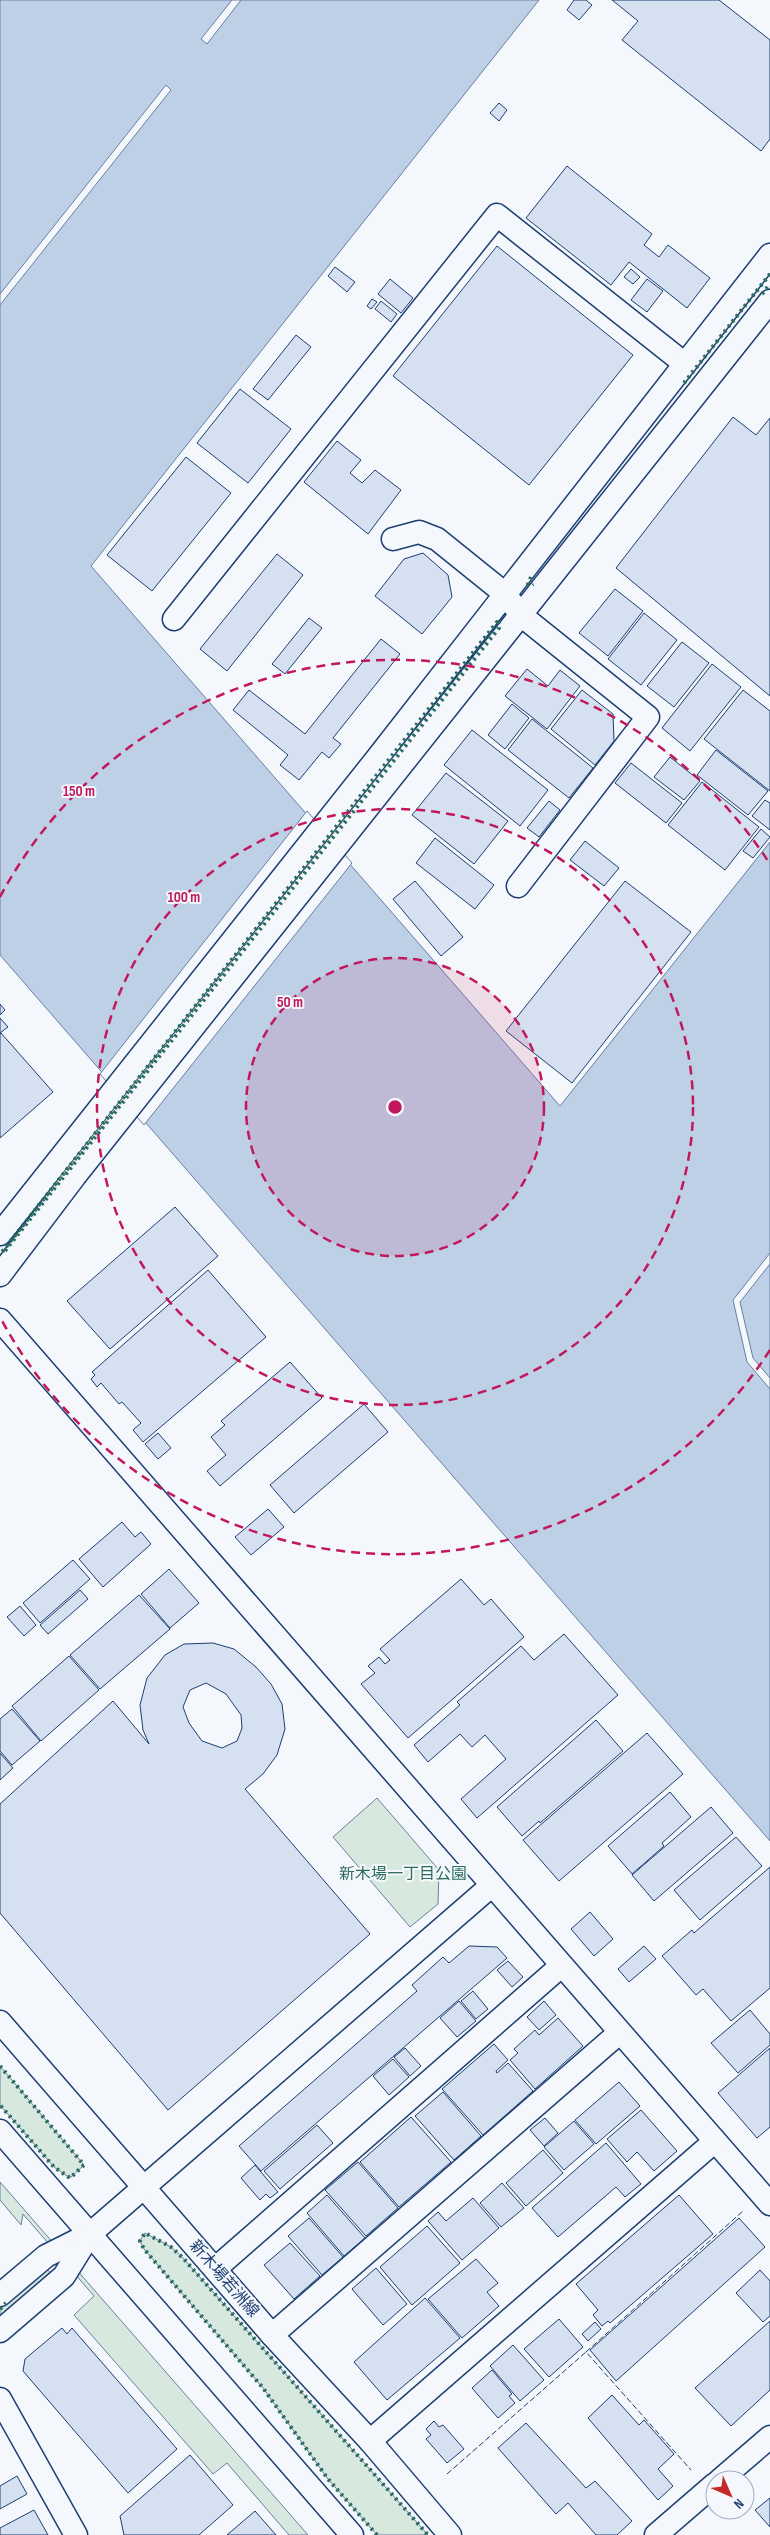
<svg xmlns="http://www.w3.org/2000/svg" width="770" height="2535" viewBox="0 0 770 2535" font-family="'Sofia Sans Condensed','Noto Sans JP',sans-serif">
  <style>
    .green { fill: #d7e8df; stroke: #687fa3 }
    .water { fill: #bed0e5; stroke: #687fa3 }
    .pier { fill: #f4f7fb; stroke: #687fa3 }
    .building { fill: #d5e0f0; stroke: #1d3f73; fill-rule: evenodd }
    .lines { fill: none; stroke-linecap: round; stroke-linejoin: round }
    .minor-casing { stroke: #1d3f73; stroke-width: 25 }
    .minor { stroke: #f4f7fb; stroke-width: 22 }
    .hedge { stroke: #2c6c60; stroke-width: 4; stroke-dasharray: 2.5 4; stroke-linecap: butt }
    .fence { stroke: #1d3f73; stroke-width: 1; stroke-dasharray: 6 2.5; stroke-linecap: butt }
    .ring { fill: none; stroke: #c2185b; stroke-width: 2.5; stroke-dasharray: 9 6 }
    .labels { text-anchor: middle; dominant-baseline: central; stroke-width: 4; stroke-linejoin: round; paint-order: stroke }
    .park-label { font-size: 16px; fill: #2c6c60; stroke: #f4f7fb }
    .street-label { font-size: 16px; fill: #1d3f73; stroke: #f4f7fb }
    .centre { fill: #c2185b; stroke: #f4f7fb; stroke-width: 2.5 }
    .ring-label { font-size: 15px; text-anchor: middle; font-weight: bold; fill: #c2185b; stroke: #f4f7fb; stroke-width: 4; stroke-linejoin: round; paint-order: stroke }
  </style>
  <rect width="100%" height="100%" fill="#f4f7fb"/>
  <g class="green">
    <polygon points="377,1798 439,1870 438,1904 410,1927 333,1837"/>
    <polygon points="0,2066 84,2165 70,2178 54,2167 0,2105"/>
    <polygon points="0,2182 308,2535 289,2535 227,2463 213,2474 74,2315 94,2296 23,2214 21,2225 0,2200"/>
    <polygon points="145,2233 171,2247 183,2258 428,2535 377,2535 328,2479 263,2388 144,2249 140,2241"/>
    <polygon points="46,2268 52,2275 0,2316 0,2309"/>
  </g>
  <polygon class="water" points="0,0 539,0 91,566 560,1106 770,842 770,1841 0,955"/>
  <g class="pier">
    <polygon points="232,0 241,0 207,44 201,39"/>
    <polygon points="166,85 171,90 0,305 0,294"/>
    <polygon points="307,811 352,863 144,1125 100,1074"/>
    <polygon points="770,1253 770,1264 740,1302 753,1358 770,1378 770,1389 747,1362 733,1300"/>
  </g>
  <g class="building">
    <polygon points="574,0 586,0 592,5 579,20 567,10"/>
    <polygon points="612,0 719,0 770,40 770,139 761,151 622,40 638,21"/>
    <polygon points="499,103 507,110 499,121 490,113"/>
    <polygon points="567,166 652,234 644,245 659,257 668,245 710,278 687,308 629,262 611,285 526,218"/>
    <polygon points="497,246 633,355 529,485 393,376"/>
    <polygon points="335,267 355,282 347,292 328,276"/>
    <polygon points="631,269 640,277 633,284 624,277"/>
    <polygon points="390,279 413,298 401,313 378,294"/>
    <polygon points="647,279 663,291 647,312 631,300"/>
    <polygon points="372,299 377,302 371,309 367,306"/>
    <polygon points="381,301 397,314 391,322 375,309"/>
    <polygon points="296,335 311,347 268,400 253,389"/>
    <polygon points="240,389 291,429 248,483 197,443"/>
    <polygon points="733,417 756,435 770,418 770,696 616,568"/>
    <polygon points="337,441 361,460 350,473 362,483 375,470 401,490 368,534 304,482"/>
    <polygon points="186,457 231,493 152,591 107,555"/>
    <polygon points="423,553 448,575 452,597 422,634 375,596 404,559"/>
    <polygon points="277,554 303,575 227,671 200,649"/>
    <polygon points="615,589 643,611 608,656 579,633"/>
    <polygon points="644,613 677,640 641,685 608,659"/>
    <polygon points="309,618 322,628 285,674 272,664"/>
    <polygon points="381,639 400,654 333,738 341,744 329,758 322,752 299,780 280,765 288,755 233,710 249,690 305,734"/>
    <polygon points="682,642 709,663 674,707 647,686"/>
    <polygon points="712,664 741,687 690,751 662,728"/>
    <polygon points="527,669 548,686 560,670 580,686 547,729 505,696"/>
    <polygon points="582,690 613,714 614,741 595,765 551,729"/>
    <polygon points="743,690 770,711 770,791 704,739"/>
    <polygon points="512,704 529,718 505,749 488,735"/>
    <polygon points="532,719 593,768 569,798 508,750"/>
    <polygon points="472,730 548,790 520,826 444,765"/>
    <polygon points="716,750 768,791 748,815 697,775"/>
    <polygon points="670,757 700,781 684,800 654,777"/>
    <polygon points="631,763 682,803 666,823 615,783"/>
    <polygon points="446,773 508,821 474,864 412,815"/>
    <polygon points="702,782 759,827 725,870 668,825"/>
    <polygon points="765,800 770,803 770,830 752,816"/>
    <polygon points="549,801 560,810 539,837 527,828"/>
    <polygon points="761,829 770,837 753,858 743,851"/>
    <polygon points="435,838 494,885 475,909 416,863"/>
    <polygon points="585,841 619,868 604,886 570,860"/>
    <polygon points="415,881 463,937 441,956 393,899"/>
    <polygon points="625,881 691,932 572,1083 506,1031"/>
    <polygon points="0,1004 5,1010 0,1015"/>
    <polygon points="0,1018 8,1027 0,1033"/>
    <polygon points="1,1033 53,1092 0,1138 0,1034"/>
    <polygon points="175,1207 218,1256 110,1349 67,1301"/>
    <polygon points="208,1270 266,1337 143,1442 133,1430 141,1423 122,1402 119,1404 101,1383 97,1387 91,1379 95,1375 92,1372"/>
    <polygon points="290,1362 322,1398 220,1486 207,1471 226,1455 211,1437 225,1425 221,1421"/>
    <polygon points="364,1404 388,1432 294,1513 270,1485"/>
    <polygon points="158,1433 171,1448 158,1459 145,1444"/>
    <polygon points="268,1509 284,1527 251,1555 235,1537"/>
    <polygon points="122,1522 135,1537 141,1532 151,1544 103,1587 79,1559"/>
    <polygon points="73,1560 90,1579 40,1623 23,1603"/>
    <polygon points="169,1569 199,1603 170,1628 141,1594"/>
    <polygon points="461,1579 484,1605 491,1599 524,1637 408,1738 361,1684 375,1673 368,1666 379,1657 385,1664 390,1660 380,1649"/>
    <polygon points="80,1590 88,1599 48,1634 40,1625"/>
    <polygon points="139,1595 170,1629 100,1689 70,1655"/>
    <polygon points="20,1606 36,1625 24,1636 7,1617"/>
    <polygon points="564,1634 618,1695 477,1818 461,1799 506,1759 485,1735 472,1747 460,1734 428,1762 414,1745 460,1705 457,1702 521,1646 534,1660"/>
    <path d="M213,1643L234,1649L256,1667L271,1684L282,1704L285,1729L277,1755L263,1774L245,1789L370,1934L168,2110L0,1913V1804L113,1701L149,1744L143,1730L140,1705L147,1678L165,1655L184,1644ZM206,1683L226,1694L241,1715L242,1728L237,1741L222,1748L202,1741L189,1723L183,1707L190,1690Z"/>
    <polygon points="69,1656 99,1690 41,1741 12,1706"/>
    <polygon points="12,1709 40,1741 12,1765 0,1751 0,1719"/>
    <polygon points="596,1720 623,1751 540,1823 539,1821 522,1836 497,1807"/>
    <polygon points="647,1733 683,1774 559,1881 523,1840"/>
    <polygon points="0,1753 13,1768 0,1780"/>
    <polygon points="670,1792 691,1817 662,1843 664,1846 632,1874 608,1846"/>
    <polygon points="711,1807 733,1833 654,1901 632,1875"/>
    <polygon points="736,1837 762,1866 700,1920 674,1890"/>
    <polygon points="770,1867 770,1988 731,2021 703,1989 696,1995 662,1956 692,1930 694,1933"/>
    <polygon points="590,1912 613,1939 594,1956 571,1929"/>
    <polygon points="469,1946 497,1947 507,1958 261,2171 239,2146 417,1991 412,1985 443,1957 449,1963"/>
    <polygon points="644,1946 656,1959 629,1982 618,1969"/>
    <polygon points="508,1961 523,1977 512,1987 497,1970"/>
    <polygon points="473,1991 488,2009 476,2019 461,2001"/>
    <polygon points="459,2001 476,2021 457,2037 440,2018"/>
    <polygon points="544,2001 556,2015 539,2030 527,2017"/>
    <polygon points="750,2010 770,2034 770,2045 738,2073 711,2043"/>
    <polygon points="558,2018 583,2046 535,2089 510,2060 518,2053 514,2049 535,2030 539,2035"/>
    <polygon points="494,2044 508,2060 496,2071 497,2073 508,2063 533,2091 483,2135 442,2089"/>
    <polygon points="405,2048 421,2066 410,2076 394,2057"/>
    <polygon points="770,2048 770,2127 757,2138 718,2093"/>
    <polygon points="393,2059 409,2077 389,2095 373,2076"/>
    <polygon points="619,2082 640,2106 596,2144 575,2120"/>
    <polygon points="443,2092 481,2136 454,2160 415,2116"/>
    <polygon points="641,2110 677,2151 654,2171 637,2152 627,2162 607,2139"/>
    <polygon points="411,2117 451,2162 399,2207 360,2162"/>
    <polygon points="545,2118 558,2133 544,2146 530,2130"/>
    <polygon points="574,2121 594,2144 564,2170 544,2147"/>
    <polygon points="317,2125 333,2143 280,2189 264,2171"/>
    <polygon points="606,2143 641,2184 625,2197 616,2187 558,2237 532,2208"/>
    <polygon points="543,2150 563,2173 526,2206 506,2183"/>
    <polygon points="358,2162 398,2208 366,2236 325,2190"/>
    <polygon points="255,2165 278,2192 270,2198 266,2194 260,2200 241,2178"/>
    <polygon points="502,2183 524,2208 501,2227 480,2203"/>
    <polygon points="327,2195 365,2238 344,2256 307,2213"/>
    <polygon points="679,2195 713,2234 610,2323 608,2321 602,2326 593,2315 598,2310 576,2284"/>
    <polygon points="473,2198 499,2228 462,2260 428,2221 438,2212 446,2221"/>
    <polygon points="309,2218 343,2257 322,2275 288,2236"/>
    <polygon points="739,2218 765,2247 616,2381 590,2350"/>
    <polygon points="427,2226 460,2263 412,2305 380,2267"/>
    <polygon points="290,2243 320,2276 294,2299 264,2265"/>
    <polygon points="476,2259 498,2283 487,2292 499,2306 462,2338 428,2299"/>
    <polygon points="376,2268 407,2304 383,2325 352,2289"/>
    <polygon points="760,2270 770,2281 770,2316 763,2322 736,2293"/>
    <polygon points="425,2298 460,2338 387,2400 354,2362"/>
    <polygon points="559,2319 583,2347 549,2377 524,2349"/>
    <polygon points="770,2321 770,2390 731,2426 695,2388"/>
    <polygon points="595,2322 601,2329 588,2341 582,2334"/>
    <polygon points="62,2328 67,2334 72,2328 177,2449 128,2493 23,2371 25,2359"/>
    <polygon points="513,2345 544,2380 520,2401 490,2366"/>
    <polygon points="492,2370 512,2394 509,2396 515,2403 498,2418 472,2388"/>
    <polygon points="612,2395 639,2425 644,2420 674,2454 658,2469 673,2486 658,2500 588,2418"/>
    <polygon points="434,2421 439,2427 443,2425 464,2449 447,2463 426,2439 431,2435 426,2429"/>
    <polygon points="526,2423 586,2488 595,2481 632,2521 617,2535 596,2535 568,2503 556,2514 498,2448"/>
    <polygon points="190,2455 233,2505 199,2535 124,2535 120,2516"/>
    <polygon points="17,2476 27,2494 0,2509 0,2486"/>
    <polygon points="770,2498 770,2527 755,2510"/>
    <polygon points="34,2510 48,2535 0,2535 0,2528"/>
    <polygon points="255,2511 276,2535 227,2535"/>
  </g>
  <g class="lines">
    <g class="minor-casing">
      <g id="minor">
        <polyline points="393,539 419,532 437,539 504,593 522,616 648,717 518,886"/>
        <polyline points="174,619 497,215 685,364"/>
        <polyline points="0,1234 378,757 770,255"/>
        <polyline points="0,1275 75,1176 770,301"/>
        <polyline points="0,1320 770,2204"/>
        <polyline points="0,2022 272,2335 370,2441 450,2535"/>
        <polyline points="0,2131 352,2535"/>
        <polyline points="215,2269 561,1966"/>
        <polyline points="0,2295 46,2256 90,2234 491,1886"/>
        <polyline points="0,2331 64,2276 90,2234"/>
        <polyline points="272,2335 619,2033"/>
        <polyline points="0,2399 76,2535"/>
        <polyline points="370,2441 715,2141"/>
        <polyline points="720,2480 770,2437"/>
        <polyline points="656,2535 715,2484"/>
      </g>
    </g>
    <use href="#minor" class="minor"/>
    <g class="hedge">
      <polyline points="762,294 770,284"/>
      <polyline points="684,383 770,274"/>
      <polyline points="531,577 528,584 531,586 533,584"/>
      <polygon points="497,622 499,623 499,628 4,1252 2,1252"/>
      <polyline points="0,2066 84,2165 70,2178 54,2167 0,2105"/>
      <polyline points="0,2309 6,2303"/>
      <polyline points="377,2535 328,2479 263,2388 144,2249 140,2241 145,2233 171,2247 183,2258 428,2535"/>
    </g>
    <g class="fence">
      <polyline points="586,2352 743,2211"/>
      <polyline points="447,2474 586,2352 691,2470"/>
    </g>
  </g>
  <circle cx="395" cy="1107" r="149" fill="#c2185b" fill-opacity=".12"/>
  <g class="ring">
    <circle cx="395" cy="1107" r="149"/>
    <circle cx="395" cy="1107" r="298"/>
    <path d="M770 1350A447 447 0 0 1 0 1317M0 897A447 447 0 0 1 770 864"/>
  </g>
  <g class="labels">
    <g class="park-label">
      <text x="403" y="1874">新木場一丁目公園</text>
    </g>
    <g class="street-label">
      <text transform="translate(224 2279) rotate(49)">新木場若洲線</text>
    </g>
  </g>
  <circle cx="395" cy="1107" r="8" class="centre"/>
  <g class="ring-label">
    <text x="79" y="796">150 m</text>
    <text x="184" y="902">100 m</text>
    <text x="290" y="1007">50 m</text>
  </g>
  <g transform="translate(730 2495) rotate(135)"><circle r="24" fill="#f4f7fb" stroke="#9eadc5"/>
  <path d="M0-4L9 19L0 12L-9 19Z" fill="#c62828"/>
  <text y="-8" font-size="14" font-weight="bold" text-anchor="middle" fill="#1d3f73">N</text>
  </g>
</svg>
